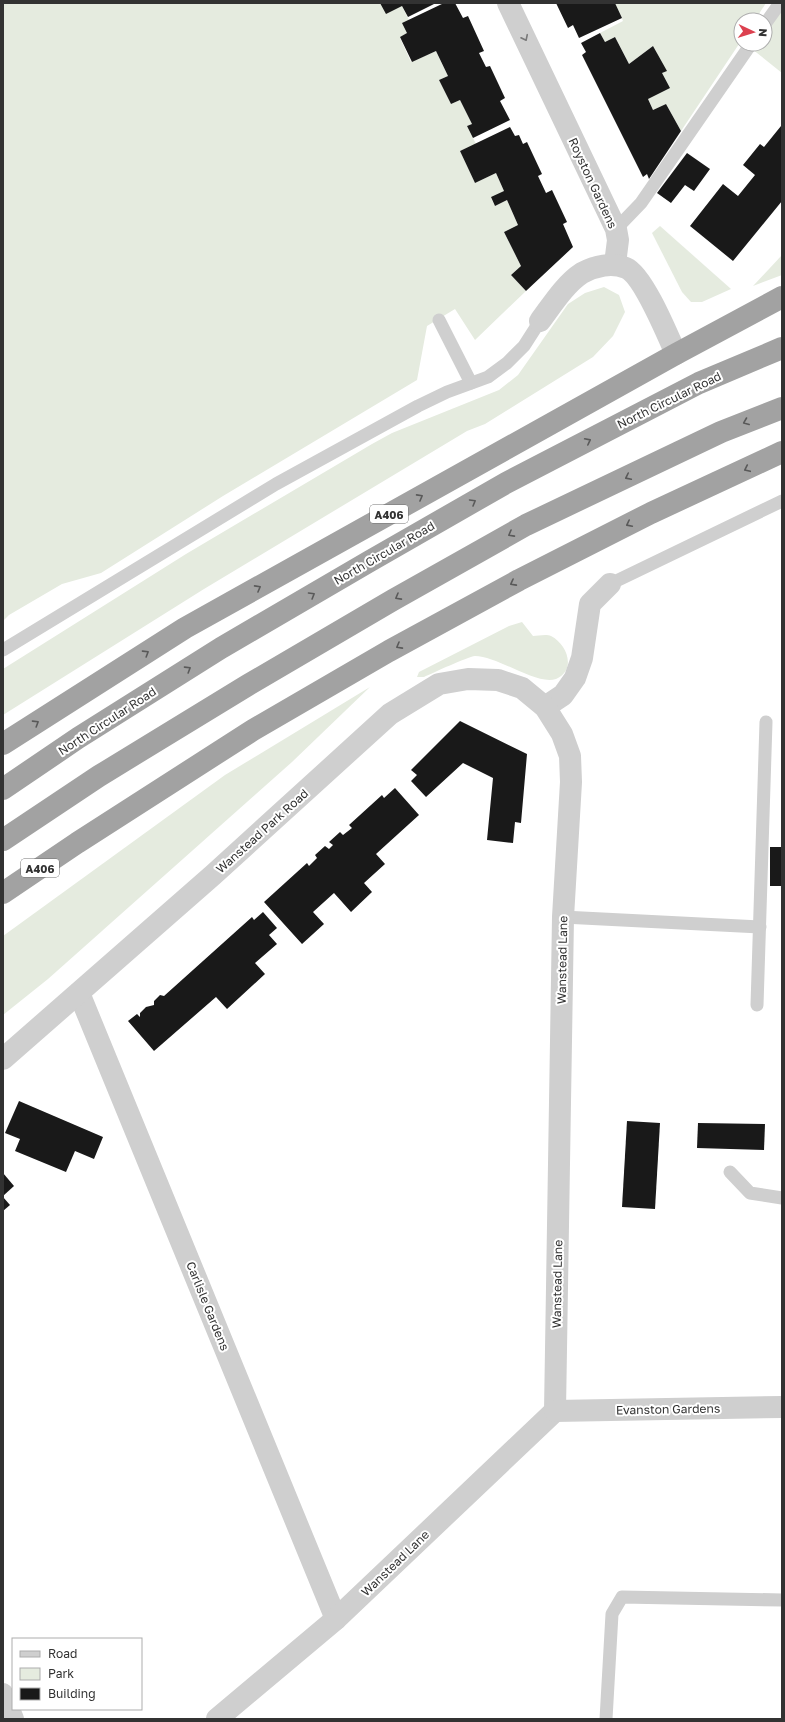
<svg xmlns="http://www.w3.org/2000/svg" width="785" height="1722" viewBox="0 0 785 1722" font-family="'Golos Text',sans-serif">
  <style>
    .green { fill: #e5ebdf }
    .building { fill: #191919 }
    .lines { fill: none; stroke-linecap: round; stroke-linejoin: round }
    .service { stroke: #cfcfcf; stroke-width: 13 }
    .minor { stroke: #cfcfcf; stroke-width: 22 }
    .trunk { stroke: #a2a2a2; stroke-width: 22 }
    .oneway { stroke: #797979 }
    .oneway2 { stroke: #595959 }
    .labels { text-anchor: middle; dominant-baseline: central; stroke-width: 4; stroke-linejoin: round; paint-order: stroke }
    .shield { fill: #fff; stroke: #707070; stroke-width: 1 }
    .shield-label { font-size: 11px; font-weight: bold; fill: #323232 }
    .street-label { font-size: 12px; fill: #323232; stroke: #fff }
  </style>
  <rect width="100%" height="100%" fill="#fff"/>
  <g class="green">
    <polygon points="3,3 380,3 402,6 409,20 407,33 400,38 411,62 436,51 448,76 439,80 451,104 460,100 472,124 467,126 476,144 460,151 475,183 496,173 504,191 491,198 495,206 507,200 518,225 504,232 521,266 511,275 526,291 475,340 455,309 427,326 417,380 223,496 101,573 62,584 9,615 3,621"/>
    <polygon points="615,3 766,3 755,20 741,20 741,41 681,131 666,104 653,110 648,99 662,73 666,71 653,46 629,64 615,37 605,42 600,33 623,21"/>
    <polygon points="782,7 782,73 752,49 756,44 765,44 765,31"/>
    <polygon points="660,226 731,289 702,302 691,302 682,292 652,233"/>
    <polygon points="782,255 782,275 753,286"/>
    <polygon points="604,287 619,295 625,312 613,336 593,357 485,424 467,431 204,589 3,715 3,669 186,554 372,444 392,433 499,390 518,375 568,304 585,293"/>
    <path d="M522,622L533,636C538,636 546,634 551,636C567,644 577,670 556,679C537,686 498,656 475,656C467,657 433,673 424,677H417L419,672L509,626Z"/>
    <polygon points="370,687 292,762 48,979 3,1015 3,936 225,775"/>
  </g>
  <g class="building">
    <polygon points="380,3 436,3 408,17 402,6 386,14"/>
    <polygon points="444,3 455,3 463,18 468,16 484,51 479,53 486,67 490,66 505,98 500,101 510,120 473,138 467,126 472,124 460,100 451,104 439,80 448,76 436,51 412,62 400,37 407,33 402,23"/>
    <polygon points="556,3 615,3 622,18 579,38 573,25 568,28"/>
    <polygon points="600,33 605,42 615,37 629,64 653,46 667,71 662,73 670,88 648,99 653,110 666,104 681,131 649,179 647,174 643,177 582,55 586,52 581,43"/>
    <polygon points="781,126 782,201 733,261 690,226 723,184 738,196 755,175 743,165 760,144 764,147"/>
    <polygon points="510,127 515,136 519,135 523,144 527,142 542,174 538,176 546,193 552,190 567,222 563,224 573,247 526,291 511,275 521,266 504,232 518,225 507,200 495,206 491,197 504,191 496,173 475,183 460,151"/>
    <polygon points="687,153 710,169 694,191 685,185 671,203 657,193"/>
    <polygon points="460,721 527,754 521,823 515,822 513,843 487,840 493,778 463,763 426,797 411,781 417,775 411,770"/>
    <polygon points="395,788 419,815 376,854 385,864 364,883 372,892 351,912 334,893 313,912 324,924 302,944 264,902 307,863 309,866 317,858 315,855 325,846 329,849 333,845 329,842 340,832 343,835 352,828 349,825 382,795 384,798"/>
    <rect x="770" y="847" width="12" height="39"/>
    <polygon points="263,912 277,928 269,935 277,944 255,963 265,974 227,1009 216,997 154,1051 128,1021 137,1014 140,1017 140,1013 146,1007 154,1005 154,1001 160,995 164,996 252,917 254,920"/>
    <polygon points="19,1101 103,1137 94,1159 75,1151 66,1172 15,1151 20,1139 5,1133"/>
    <polygon points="627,1121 660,1123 655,1209 622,1207"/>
    <polygon points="698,1123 765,1124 764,1150 697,1148"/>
    <polygon points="3,1173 14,1186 3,1196"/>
    <polygon points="3,1197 10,1205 3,1211"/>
  </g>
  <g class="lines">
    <g class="service">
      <polyline points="765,24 780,3"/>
      <polyline points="616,229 641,203 751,44"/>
      <polyline points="439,320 471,383"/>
      <polyline points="610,584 782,501"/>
      <polyline points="3,650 276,484 418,406 447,392 488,377 507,363 524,346 540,321"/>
      <polyline points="563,917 760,927"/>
      <polyline points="757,1005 766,722"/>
      <polyline points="730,1172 750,1193 782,1198"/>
      <polyline points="606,1719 612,1614 622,1597 782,1600"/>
    </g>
    <g class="minor">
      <polyline points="508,3 616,229 618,240 615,264"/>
      <path d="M540,321C552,305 565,284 582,273C595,266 612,262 626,268C643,275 668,336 676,354"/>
      <polyline points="545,707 563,695 575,678 582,658 590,604 610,584"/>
      <polyline points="79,993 336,1619"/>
      <polyline points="3,1059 213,875 390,714 439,684 468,679 498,680 522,688 545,707 562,734 570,756 571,782 563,917 555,1411 336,1619 217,1719"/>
      <polyline points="555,1411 782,1407"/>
      <polyline points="3,1694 13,1719"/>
    </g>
    <g class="trunk">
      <polyline points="3,744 185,628 676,354 782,297"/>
      <polyline points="3,789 78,738 221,648 370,561 506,483 699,383 782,348"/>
      <polyline points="3,840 99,776 248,685 393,600 526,525 721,432 782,408"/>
      <polyline points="3,893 77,843 253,730 389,651 519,580 651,513 782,452"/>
    </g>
  </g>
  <defs><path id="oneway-chevron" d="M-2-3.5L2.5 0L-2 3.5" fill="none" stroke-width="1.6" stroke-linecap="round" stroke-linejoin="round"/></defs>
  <use class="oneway" href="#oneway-chevron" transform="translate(525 38) rotate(64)"/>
  <g class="oneway2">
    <use href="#oneway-chevron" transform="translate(746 422) rotate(158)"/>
    <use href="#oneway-chevron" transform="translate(588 441) rotate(-27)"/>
    <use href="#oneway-chevron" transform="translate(747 469) rotate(155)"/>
    <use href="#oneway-chevron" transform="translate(628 477) rotate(154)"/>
    <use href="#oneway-chevron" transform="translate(420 497) rotate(-29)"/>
    <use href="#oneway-chevron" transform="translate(473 502) rotate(-30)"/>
    <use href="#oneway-chevron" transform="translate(629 524) rotate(153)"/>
    <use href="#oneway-chevron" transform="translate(511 534) rotate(151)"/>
    <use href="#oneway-chevron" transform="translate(513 583) rotate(152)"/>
    <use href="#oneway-chevron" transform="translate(258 588) rotate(-29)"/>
    <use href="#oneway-chevron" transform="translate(312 595) rotate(-31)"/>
    <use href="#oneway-chevron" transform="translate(398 597) rotate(151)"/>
    <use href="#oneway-chevron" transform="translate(399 646) rotate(151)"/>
    <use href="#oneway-chevron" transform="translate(146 653) rotate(-32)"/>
    <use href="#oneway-chevron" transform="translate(188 669) rotate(-32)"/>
    <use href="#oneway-chevron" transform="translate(36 723) rotate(-32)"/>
  </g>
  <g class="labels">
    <g class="shield">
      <rect x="370" y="505" width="38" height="18" rx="3"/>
      <rect x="21" y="859" width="38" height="18" rx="3"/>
    </g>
    <g class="shield-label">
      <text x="389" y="514">A406</text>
      <text x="40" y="868">A406</text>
    </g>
    <g class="street-label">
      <text transform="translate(593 183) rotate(65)">Royston Gardens</text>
      <text transform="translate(669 400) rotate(-26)">North Circular Road</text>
      <text transform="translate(384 553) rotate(-30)">North Circular Road</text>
      <text transform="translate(107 721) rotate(-33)">North Circular Road</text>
      <text transform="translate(262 831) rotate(-42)">Wanstead Park Road</text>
      <text transform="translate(562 960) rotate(-89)">Wanstead Lane</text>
      <text transform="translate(557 1284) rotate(-89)">Wanstead Lane</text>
      <text transform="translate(208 1306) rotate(68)">Carlisle Gardens</text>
      <text transform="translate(668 1409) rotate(-1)">Evanston Gardens</text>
      <text transform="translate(395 1563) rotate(-44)">Wanstead Lane</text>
    </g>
  </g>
  <rect width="785" height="1722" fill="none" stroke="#323232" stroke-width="8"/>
  <rect x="12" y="1638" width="130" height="72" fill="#ffffff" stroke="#adadad"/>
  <rect x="20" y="1651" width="20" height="6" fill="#cfcfcf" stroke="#adadad"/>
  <text x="48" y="1658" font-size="12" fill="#323232">Road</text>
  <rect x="20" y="1668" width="20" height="12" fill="#e5ebdf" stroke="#adadad"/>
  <text x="48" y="1678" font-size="12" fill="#323232">Park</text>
  <rect x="20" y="1688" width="20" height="12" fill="#191919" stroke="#adadad"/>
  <text x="48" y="1698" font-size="12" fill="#323232">Building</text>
  <g transform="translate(753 32) rotate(94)"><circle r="19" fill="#ffffff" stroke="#adadad"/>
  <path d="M0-3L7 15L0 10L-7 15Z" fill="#dc414f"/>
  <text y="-6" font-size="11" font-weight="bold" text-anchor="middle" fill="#323232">N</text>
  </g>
</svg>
